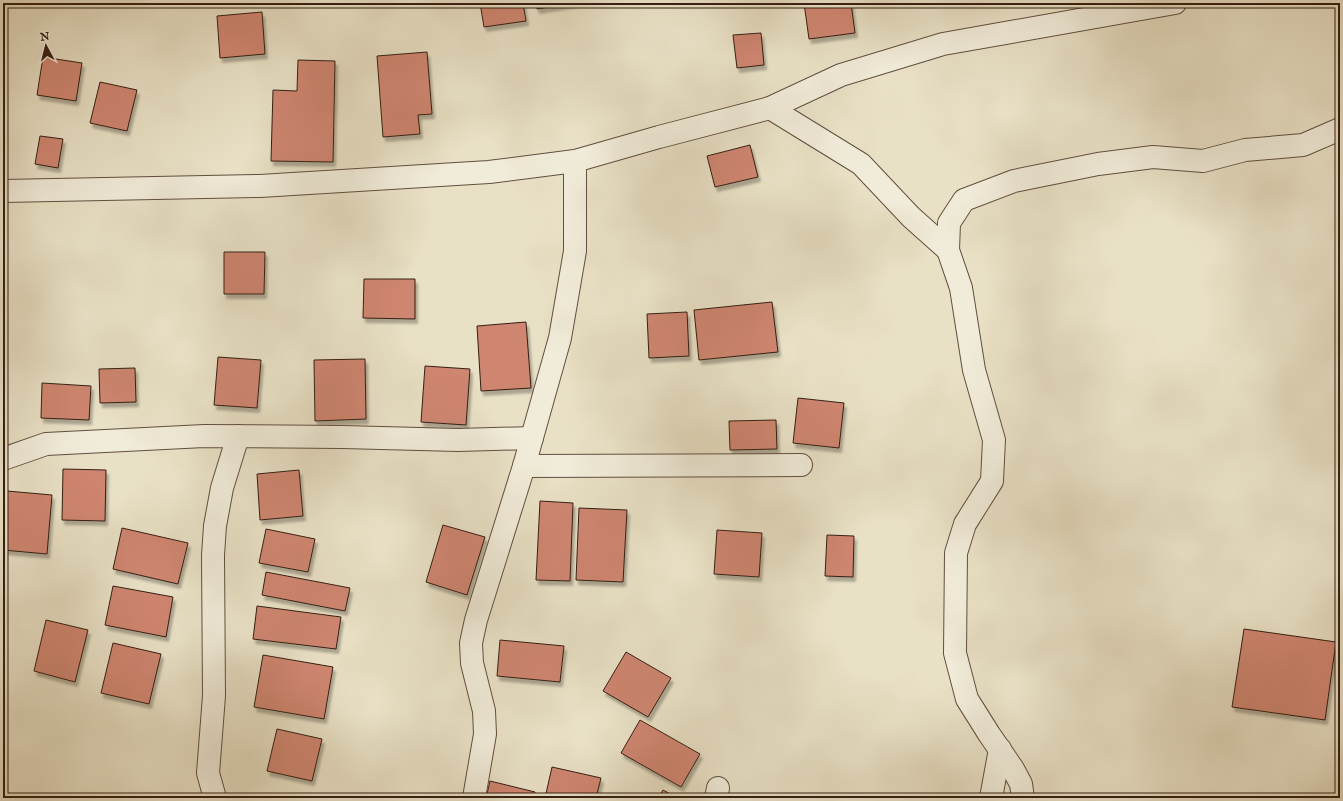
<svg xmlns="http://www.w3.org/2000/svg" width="1343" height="801" viewBox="0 0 1343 801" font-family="'IM FELL English',serif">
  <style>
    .building { fill: #cf8671; stroke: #341e12; filter: url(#shadow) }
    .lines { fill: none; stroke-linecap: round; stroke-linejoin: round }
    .minor-casing { stroke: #614f3f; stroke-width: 24 }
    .minor { stroke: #f1ecda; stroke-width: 22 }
  </style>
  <defs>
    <filter id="shadow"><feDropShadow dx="2.5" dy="4.5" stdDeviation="1" flood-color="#0004"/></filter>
  </defs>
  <rect width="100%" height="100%" fill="#e9e1c6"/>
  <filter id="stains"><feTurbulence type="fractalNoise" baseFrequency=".005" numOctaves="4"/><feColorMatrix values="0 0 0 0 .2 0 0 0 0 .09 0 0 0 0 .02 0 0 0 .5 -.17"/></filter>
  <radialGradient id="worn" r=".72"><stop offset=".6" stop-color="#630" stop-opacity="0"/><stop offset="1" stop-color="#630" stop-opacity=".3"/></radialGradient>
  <g class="building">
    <polygon points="480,3 523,3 526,21 484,27"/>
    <polygon points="536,3 575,3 537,9"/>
    <polygon points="804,3 851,3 855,33 809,39"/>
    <polygon points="262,12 265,54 220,58 217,16"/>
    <polygon points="761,33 764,65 737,68 733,35"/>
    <polygon points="427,52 432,114 418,115 420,134 383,137 377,56"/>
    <polygon points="43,57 82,63 76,101 37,95"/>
    <polygon points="298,60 335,61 333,162 271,161 273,90 297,91"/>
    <polygon points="100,82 137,90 127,131 90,123"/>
    <polygon points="40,136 63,139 58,168 35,164"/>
    <polygon points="750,145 758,177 715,187 707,156"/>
    <polygon points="224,252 265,252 264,294 224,294"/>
    <polygon points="364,279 415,279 415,319 363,318"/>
    <polygon points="772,302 778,352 699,360 694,310"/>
    <polygon points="687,312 689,356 649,358 647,314"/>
    <polygon points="526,322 531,388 481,391 477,326"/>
    <polygon points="218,357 261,360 257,408 214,405"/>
    <polygon points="365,359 366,419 315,421 314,360"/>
    <polygon points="425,366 470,369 466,425 421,422"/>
    <polygon points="135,368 136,402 100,403 99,369"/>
    <polygon points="42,383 91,386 89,420 41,418"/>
    <polygon points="798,398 844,403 839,448 793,443"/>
    <polygon points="776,420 777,449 730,450 729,421"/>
    <polygon points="63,469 106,470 105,521 62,520"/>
    <polygon points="299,470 303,516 260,520 257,474"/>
    <polygon points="7,491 52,495 47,554 3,550 3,531"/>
    <polygon points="540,501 573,503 570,581 536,580"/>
    <polygon points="579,508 627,510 623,582 576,580"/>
    <polygon points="443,525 485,537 467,595 426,582"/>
    <polygon points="122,528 188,543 178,584 113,569"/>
    <polygon points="266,529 315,539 308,572 259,563"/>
    <polygon points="717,530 762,533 759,577 714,574"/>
    <polygon points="827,535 854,536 853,577 825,576"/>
    <polygon points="266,572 350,588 345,611 262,595"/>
    <polygon points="113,586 173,597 166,637 105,625"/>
    <polygon points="257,606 341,617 336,649 253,639"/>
    <polygon points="46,620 88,630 75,682 34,671"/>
    <polygon points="1244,629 1336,642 1325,720 1232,707"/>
    <polygon points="500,640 564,646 560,682 497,676"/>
    <polygon points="113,643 161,654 149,704 101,693"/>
    <polygon points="626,652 671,678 648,717 603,691"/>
    <polygon points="263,655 333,667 324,719 254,707"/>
    <polygon points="640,720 700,754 681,787 621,753"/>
    <polygon points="277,729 322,739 312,781 267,771"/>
    <polygon points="552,767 601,778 596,798 545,798"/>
    <polygon points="490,781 535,792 534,798 486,798"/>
    <polygon points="663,790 678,798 658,798"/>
  </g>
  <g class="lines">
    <g class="minor-casing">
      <g id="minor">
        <polyline points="770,108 861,164 911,217 948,250"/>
        <polyline points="3,191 260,186 489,172 575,161 659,137 770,108 841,75 943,44 1175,3"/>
        <polyline points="3,459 46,444 204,436 343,437 458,440 532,438"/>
        <polyline points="524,466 801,465"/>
        <polyline points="215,798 208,773 214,696 213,555 215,526 222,488 238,436"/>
        <polyline points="474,798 485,734 484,711 472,663 471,643 476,620 524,466 560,338 575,251 575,161"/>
        <polyline points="716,798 718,788"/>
        <polyline points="991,798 1000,749"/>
        <polyline points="1023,798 1021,784 1013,769 989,734 967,699 955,653 956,553 965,524 992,481 994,440 974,370 961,288 948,250 949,223 964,200 1014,181 1098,164 1153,157 1203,161 1245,150 1303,145 1340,129"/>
      </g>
    </g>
    <use href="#minor" class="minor"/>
  </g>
  <rect width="1343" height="801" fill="none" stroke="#e9e1c6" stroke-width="16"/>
  <rect x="4" y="4" width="1335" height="793" fill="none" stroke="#341e12" stroke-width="2"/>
  <rect x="8" y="8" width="1327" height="785" fill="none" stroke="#341e12"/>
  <g transform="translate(46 46) rotate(353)" stroke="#f1ecda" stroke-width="3" paint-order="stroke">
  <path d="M0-3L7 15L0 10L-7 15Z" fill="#341e12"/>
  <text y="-6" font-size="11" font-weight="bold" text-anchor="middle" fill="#341e12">N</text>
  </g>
  <rect width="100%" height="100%" filter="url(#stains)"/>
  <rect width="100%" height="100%" fill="url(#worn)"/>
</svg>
